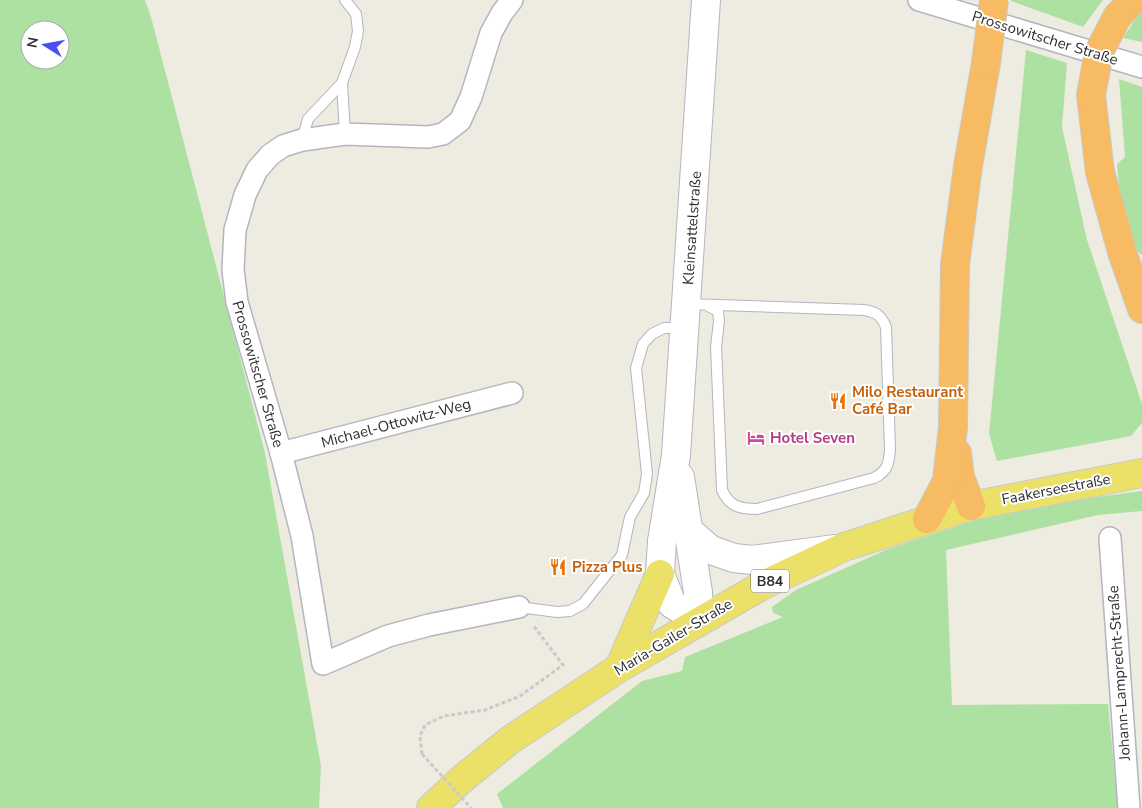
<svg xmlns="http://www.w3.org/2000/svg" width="1142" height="808" viewBox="0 0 1142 808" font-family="'Nunito Sans',sans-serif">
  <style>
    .green { fill: #ade1a1; fill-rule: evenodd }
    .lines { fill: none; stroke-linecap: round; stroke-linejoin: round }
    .service-casing { stroke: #b4b5c0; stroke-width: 12 }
    .minor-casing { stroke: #b4b5c0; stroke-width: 24 }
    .secondary-casing { stroke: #b4b5c0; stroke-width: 30 }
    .primary-casing { stroke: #c9c9c9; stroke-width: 30 }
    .motorway-casing { stroke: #c9c9c9; stroke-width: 30 }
    .path { stroke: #c9c9c9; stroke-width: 3; stroke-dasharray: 4 2.5; stroke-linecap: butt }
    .service { stroke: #fff; stroke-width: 10 }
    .minor { stroke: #fff; stroke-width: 21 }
    .secondary { stroke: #fff; stroke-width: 28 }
    .primary { stroke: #ebe169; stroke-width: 28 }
    .motorway { stroke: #f7bb63; stroke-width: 28 }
    .motorway-bridge-casing { stroke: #c9c9c9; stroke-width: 30; stroke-linecap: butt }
    .path-bridge { stroke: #c9c9c9; stroke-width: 3; stroke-dasharray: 4 2.5; stroke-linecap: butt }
    .motorway-bridge { stroke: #f7bb63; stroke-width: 28 }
    .labels { text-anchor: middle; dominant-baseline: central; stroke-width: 4; stroke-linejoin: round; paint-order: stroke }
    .shield { fill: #fff; stroke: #6d6d6d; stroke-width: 1 }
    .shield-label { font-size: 14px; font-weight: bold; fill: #2e2e2e }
    .street-label { font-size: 15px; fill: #2e2e2e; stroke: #fff }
    .food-label { font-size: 15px; font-weight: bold; fill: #c56008; stroke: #fff; text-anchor: start }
    .hotel-label { font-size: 15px; font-weight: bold; fill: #b23c85; stroke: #fff; text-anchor: start }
  </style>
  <rect width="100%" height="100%" fill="#eeebe1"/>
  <g class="green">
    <path d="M0,0H145L151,17L265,453L321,766L319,808H0ZM30,30H60V60H30Z"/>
    <polygon points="1011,0 1103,0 1083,27 1011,1"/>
    <polygon points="1142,9 1142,42 1123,38"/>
    <polygon points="1026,50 1067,63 1062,127 1087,240 1142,404 1142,423 1131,436 997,461 989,434"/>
    <polygon points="1119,79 1142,87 1142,255 1137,251 1120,197 1117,164 1125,157"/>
    <polygon points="1142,491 1142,511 1098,515 946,550 952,705 1108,704 1118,808 503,808 497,794 642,681 682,671 685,657 783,617 773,613 772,607 796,590 888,549 979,519 1051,503"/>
  </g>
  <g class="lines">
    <g class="service-casing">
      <g id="service">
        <polyline points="345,134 342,83 355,47 358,31 356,14 345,0"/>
        <polyline points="302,140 308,119 342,83"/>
        <path d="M687,304L864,310C876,312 881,315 886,327L890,449C889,463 888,471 874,478L757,509C739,509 729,506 722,490L716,347L719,321L718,311L708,306"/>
        <polyline points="519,607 557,612 570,611 583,604 622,555 630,517 644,493 647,474 636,368 643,344 652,334 664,328 684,328"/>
      </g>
    </g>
    <g class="minor-casing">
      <g id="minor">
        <polyline points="512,0 502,13 491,33 471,97 460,121 443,134 428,137 345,134 302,140 283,146 270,155 257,170 245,195 235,230 233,270 237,302 281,453 302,536 323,664 388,636 429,625 519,607"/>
        <polyline points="919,0 1142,67"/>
        <polyline points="281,453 512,393"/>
        <polyline points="1110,538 1129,808"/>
      </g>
    </g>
    <g class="secondary-casing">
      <g id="secondary">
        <polyline points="680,477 698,592 699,621"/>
        <polyline points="689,531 711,550 734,558 752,560 835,549"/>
        <polyline points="699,621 672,604 660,574 662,541 676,455 706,0"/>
      </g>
    </g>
    <g class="primary-casing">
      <g id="primary">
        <polyline points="619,668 660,574"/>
        <polyline points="431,808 462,779 510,740 619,668 763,585 844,547 971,506 1142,473"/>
      </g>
    </g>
    <g class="motorway-casing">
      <g id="motorway">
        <polyline points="1117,17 1133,0"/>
        <polyline points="1091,95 1100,172 1122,252 1142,309"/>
        <polyline points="957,453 960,477 971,506"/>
        <polyline points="927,519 947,481 953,427 955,264 968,166 986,63"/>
      </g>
    </g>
    <polyline class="path" points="422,754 420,736 425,725 444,716 485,710 520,696 563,665 533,625"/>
    <use href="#service" class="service"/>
    <use href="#minor" class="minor"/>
    <use href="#secondary" class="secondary"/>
    <use href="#primary" class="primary"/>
    <use href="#motorway" class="motorway"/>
    <g class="motorway-bridge-casing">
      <g id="motorway-bridge">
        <polyline points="986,63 994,0"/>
        <polyline points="1091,95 1099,52 1117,17"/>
      </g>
    </g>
    <polyline class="path-bridge" points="422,754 471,808"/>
    <use href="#motorway-bridge" class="motorway-bridge"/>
  </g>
  <defs>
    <g id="restaurant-bare" transform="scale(1.35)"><path d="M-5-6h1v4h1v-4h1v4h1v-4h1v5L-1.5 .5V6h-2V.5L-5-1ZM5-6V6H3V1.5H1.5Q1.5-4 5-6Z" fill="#e8710a" stroke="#fff" stroke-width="2.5" paint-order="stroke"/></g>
    <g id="hotel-bare" transform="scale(1.35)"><path d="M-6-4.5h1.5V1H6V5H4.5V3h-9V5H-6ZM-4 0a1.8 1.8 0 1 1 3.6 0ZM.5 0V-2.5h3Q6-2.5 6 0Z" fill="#d1479c" stroke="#fff" stroke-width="2.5" paint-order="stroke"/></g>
  </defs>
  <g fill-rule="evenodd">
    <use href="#restaurant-bare" x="838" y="401"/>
    <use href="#hotel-bare" x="756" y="438"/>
    <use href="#restaurant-bare" x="558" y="567"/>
  </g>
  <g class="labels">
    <rect class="shield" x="751" y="569.5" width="38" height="23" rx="4"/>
    <g class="shield-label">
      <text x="770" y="581">B84</text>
    </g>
    <g class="street-label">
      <text transform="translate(1045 38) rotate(17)">Prossowitscher Straße</text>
      <text transform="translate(692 228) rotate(-86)">Kleinsattelstraße</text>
      <text transform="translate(258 374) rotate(74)">Prossowitscher Straße</text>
      <text transform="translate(396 423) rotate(-15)">Michael-Ottowitz-Weg</text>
      <text transform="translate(1056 489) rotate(-11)">Faakerseestraße</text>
      <text transform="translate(673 637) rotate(-31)">Maria-Gailer-Straße</text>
      <text transform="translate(1119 673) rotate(-94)">Johann-Lamprecht-Straße</text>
    </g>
    <g class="food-label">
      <text x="852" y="392">Milo Restaurant<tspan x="852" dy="17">Café Bar</tspan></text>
      <text x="572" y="567">Pizza Plus</text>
    </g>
    <g class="hotel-label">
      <text x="770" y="438">Hotel Seven</text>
    </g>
  </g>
  <g transform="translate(45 45) rotate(281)"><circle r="24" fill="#ffffff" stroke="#ababab"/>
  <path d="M0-4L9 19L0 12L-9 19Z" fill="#4a4ff2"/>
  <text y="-8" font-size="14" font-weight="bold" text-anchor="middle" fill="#2e2e2e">N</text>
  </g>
</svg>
